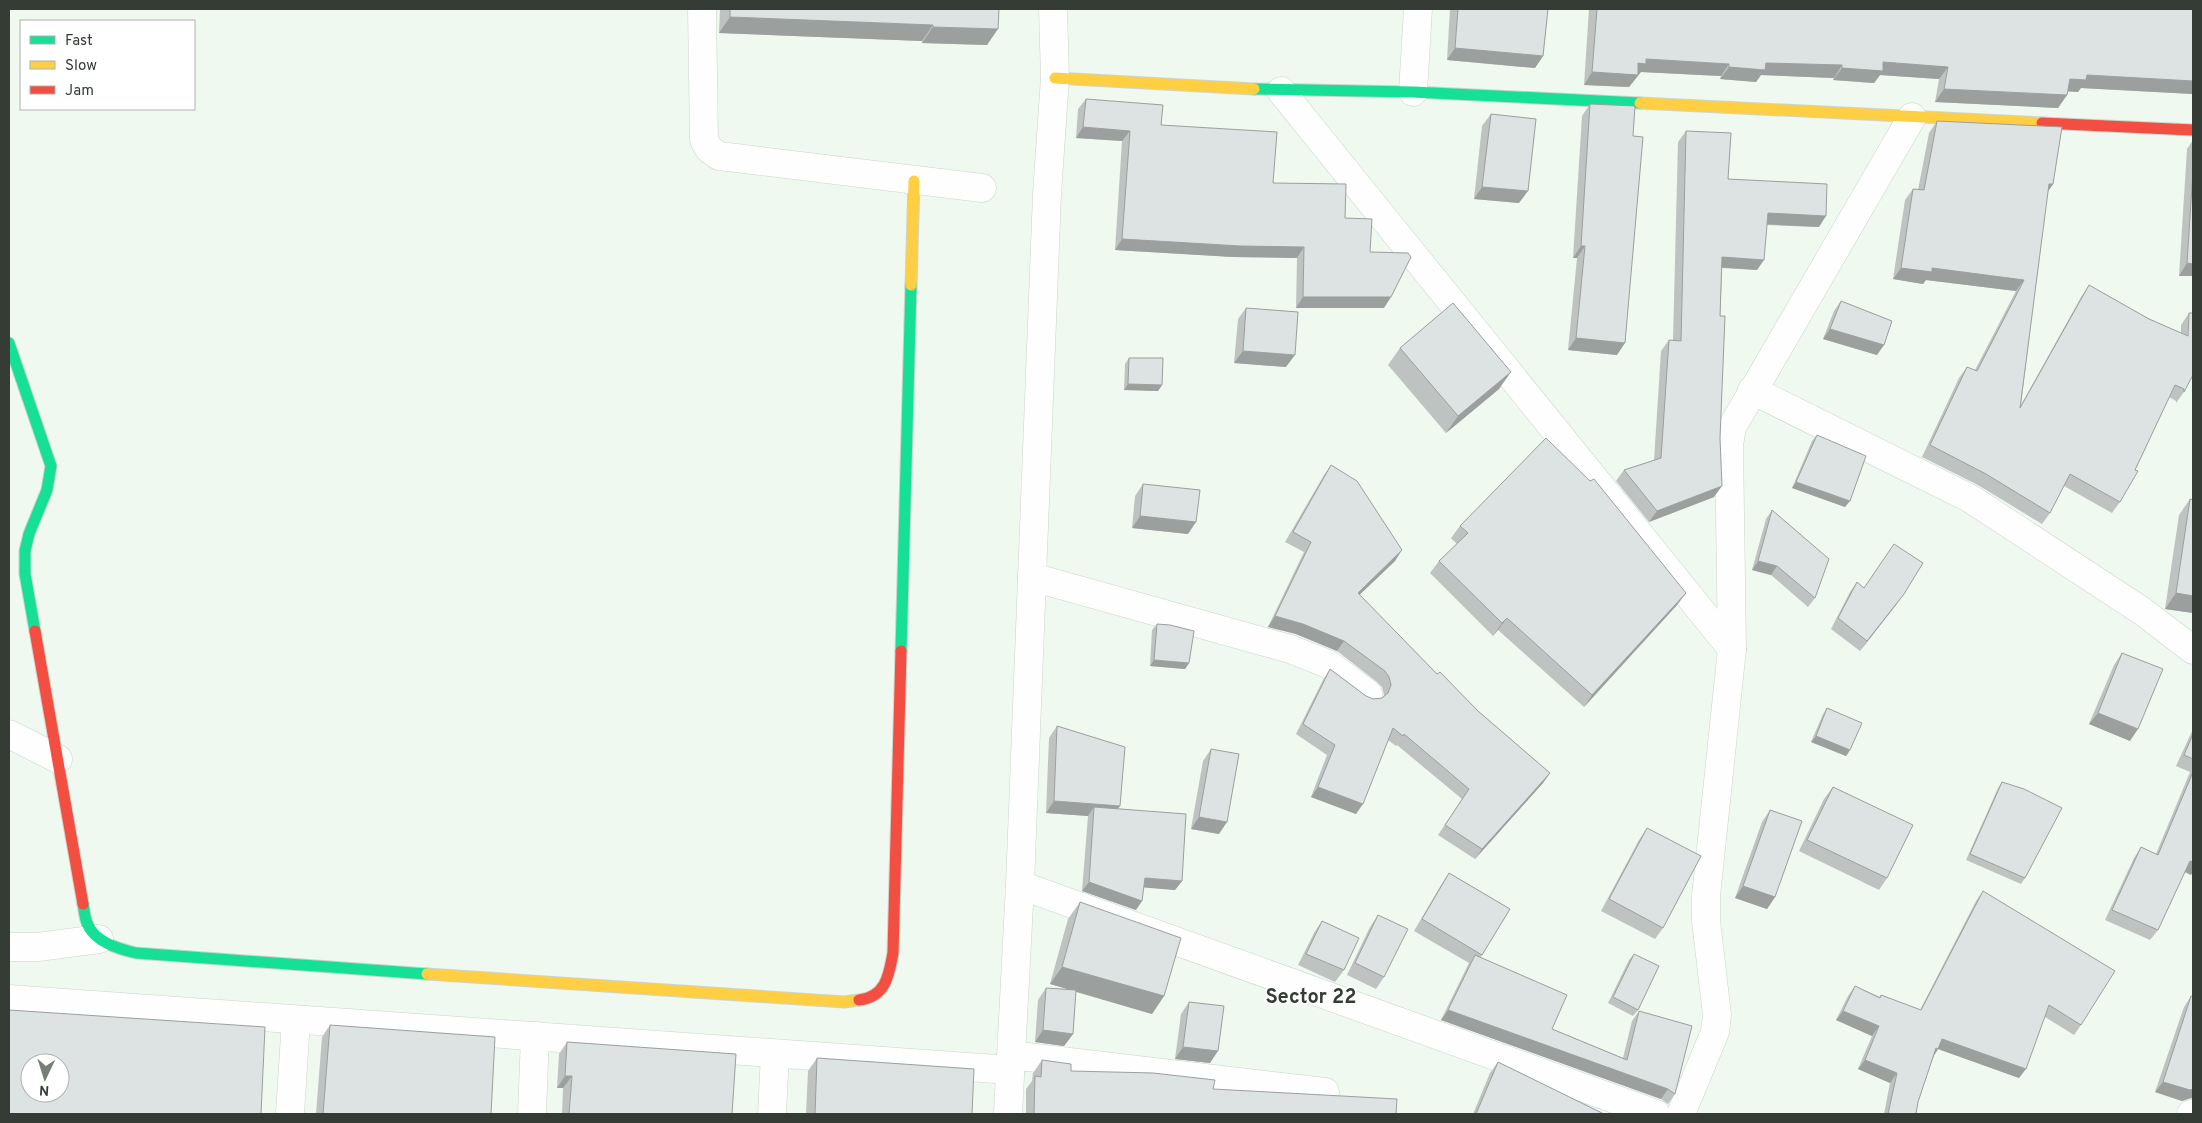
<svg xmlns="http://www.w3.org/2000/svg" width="2202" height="1123" viewBox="0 0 2202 1123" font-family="Overpass,sans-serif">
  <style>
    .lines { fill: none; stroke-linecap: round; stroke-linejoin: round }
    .street-casing { stroke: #ccd4cc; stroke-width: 29 }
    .fast-casing { stroke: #ccd4cc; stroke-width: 13 }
    .slow-casing { stroke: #ccd4cc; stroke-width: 13 }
    .jam-casing { stroke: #ccd4cc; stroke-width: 13 }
    .street { stroke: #fdfefd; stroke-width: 28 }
    .fast { stroke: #16e098; stroke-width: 11 }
    .slow { stroke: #ffcf43; stroke-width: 11 }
    .jam { stroke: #f24e42; stroke-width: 11 }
    .wall { fill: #bec3c2 }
    .shaded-wall { fill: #9b9f9e }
    .building { fill: #dde3e2; stroke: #9b9f9e; fill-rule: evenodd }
    .labels { text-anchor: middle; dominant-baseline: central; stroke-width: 4; stroke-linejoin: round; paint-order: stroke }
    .district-label { font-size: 20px; font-weight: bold; fill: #353c35; stroke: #fff }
  </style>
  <rect width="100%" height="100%" fill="#eff9ef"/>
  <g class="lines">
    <g class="street-casing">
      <g id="street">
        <polyline points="702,9 704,140 709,149 719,156 982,188"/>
        <polyline points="1281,91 1732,649"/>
        <polyline points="1413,92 1418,9"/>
        <polyline points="1752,390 1971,499 2142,611 2193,650"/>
        <polyline points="1032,577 1290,649 1328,664 1368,694"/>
        <polyline points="9,734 58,759"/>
        <polyline points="1020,885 1656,1114"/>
        <polyline points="9,947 38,947 99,939"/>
        <polyline points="9,999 1010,1070"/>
        <polyline points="1011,1055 1325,1092"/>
        <polyline points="290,1114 296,1020"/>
        <polyline points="532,1114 535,1036"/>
        <polyline points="772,1114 775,1054"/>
        <polyline points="1008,1114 1020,885 1047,194 1055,78 1053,9"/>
        <polyline points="1681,1114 1715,1032 1717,1015 1706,921 1706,896 1732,649 1729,445 1732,427 1912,117"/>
        <polyline points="2191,1114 2193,1114"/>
      </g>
    </g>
    <g class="fast-casing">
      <g id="fast">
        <polyline points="1254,89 1413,92 1640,103"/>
        <polyline points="9,343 51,466 47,490 29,534 25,551 25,574 35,631"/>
        <polyline points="901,651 911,285"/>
        <path d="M83,904C84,910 85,918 87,923C94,942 119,949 136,953L427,974"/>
      </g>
    </g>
    <g class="slow-casing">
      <g id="slow">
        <polyline points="1055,78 1254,89"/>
        <polyline points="1640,103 2042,123"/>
        <polyline points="911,285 914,181"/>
        <polyline points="427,974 844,1002 859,1000"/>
      </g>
    </g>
    <g class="jam-casing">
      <g id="jam">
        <polyline points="2042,123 2193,130"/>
        <polyline points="35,631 83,904"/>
        <path d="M859,1000C886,997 889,975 893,953L901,651"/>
      </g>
    </g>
    <use href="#street" class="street"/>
    <use href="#fast" class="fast"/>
    <use href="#slow" class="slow"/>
    <use href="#jam" class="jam"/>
  </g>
  <g class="wall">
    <polygon points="720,9 999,9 987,45 922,43 922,41 719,33"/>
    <polygon points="1450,9 1548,9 1543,56 1535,68 1447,60"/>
    <polygon points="1589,9 2193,9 2193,94 2081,88 2078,92 2068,91 2067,95 2058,108 1935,102 1939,79 1880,75 1874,83 1833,80 1834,78 1761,75 1756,82 1720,79 1721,76 1641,72 1629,87 1584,85"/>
    <polygon points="1086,99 1161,125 1273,183 1345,218 1370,252 1384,308 1296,308 1297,258 1233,257 1115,250 1122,141 1076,138 1078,109"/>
    <polygon points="1590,104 1633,136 1617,355 1568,350 1577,258 1573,258 1582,116"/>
    <polygon points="1491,114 1519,203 1474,199 1482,126"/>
    <polygon points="1937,121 2053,184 2047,193 2021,405 2081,297 2089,285 2149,319 2181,333 2181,325 2189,313 2184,392 2176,403 2176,401 2169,397 2120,502 2112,513 2064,486 2050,513 2042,524 1978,485 1922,457 1959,378 1967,367 1975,370 2016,291 1926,280 1923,284 1893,279 1905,200 1913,189 1918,190 1929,133"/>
    <polygon points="1686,131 1728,179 1819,227 1767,225 1757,270 1722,268 1714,497 1649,522 1616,481 1624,470 1654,460 1661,351 1669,340 1673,340 1678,142"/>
    <polygon points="2193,140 2193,276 2179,276 2187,149"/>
    <polygon points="1841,301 1877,355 1823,339 1834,311"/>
    <polygon points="1246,308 1286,367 1234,363 1238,319"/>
    <polygon points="1400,348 1499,389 1446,433 1388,365"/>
    <polygon points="1129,358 1162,385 1158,391 1124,390 1125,364"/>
    <polygon points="1817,435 1845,507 1792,488 1812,441"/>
    <polygon points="1331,465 1395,561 1359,595 1437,674 1478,711 1550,773 1543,783 1475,859 1438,835 1462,799 1397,745 1396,746 1388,740 1356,814 1311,797 1327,755 1296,734 1323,680 1330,669 1366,696 1373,699 1382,698 1384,695 1382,687 1377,682 1337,651 1296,634 1268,627 1304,552 1285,542 1324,475"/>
    <polygon points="1143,484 1188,534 1132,528 1135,496"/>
    <polygon points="2190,499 2193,500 2193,613 2165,609 2179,515"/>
    <polygon points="1772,510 1815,598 1808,607 1771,575 1752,570 1766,519"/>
    <polygon points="1460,526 1686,593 1677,605 1584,707 1498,630 1493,636 1430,573 1439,561 1457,544 1451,538"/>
    <polygon points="1857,582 1864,588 1896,605 1860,651 1831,629 1850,592"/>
    <polygon points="1157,624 1189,663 1185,669 1150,666 1152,630"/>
    <polygon points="2122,653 2130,741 2089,724 2114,665"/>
    <polygon points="1827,708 1850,750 1846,756 1811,742 1823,714"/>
    <polygon points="1057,726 1118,809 1182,881 1175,890 1144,887 1136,910 1082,891 1088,816 1046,813 1049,738"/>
    <polygon points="2193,729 2193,871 2191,875 2185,872 2158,930 2150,940 2105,920 2134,858 2141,847 2156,854 2190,772 2176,766"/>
    <polygon points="1211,749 1219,834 1191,829 1203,761"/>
    <polygon points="2002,782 2025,878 2021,884 1966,860 1998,788"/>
    <polygon points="1833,787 1887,878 1879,890 1799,851 1824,799"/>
    <polygon points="1770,810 1775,897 1767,909 1735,898 1762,822"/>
    <polygon points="1647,828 1663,928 1655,939 1601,911 1639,840"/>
    <polygon points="1449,873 1510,909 1480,958 1552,1029 1623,1058 1632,1021 1639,1011 1675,1094 1668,1104 1661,1099 1441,1020 1469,963 1414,931 1441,885"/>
    <polygon points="1983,891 2081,1025 2074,1035 2045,1017 2019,1078 1938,1049 1934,1055 1918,1102 1916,1114 1884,1114 1890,1083 1858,1069 1872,1036 1836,1020 1848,996 1855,986 1880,997 1881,995 1920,1010 1976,901"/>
    <polygon points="1080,902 1164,996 1152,1014 1076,992 1073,1034 1064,1046 1035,1042 1038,1000 1046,988 1068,989 1050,984 1068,919"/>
    <polygon points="1378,915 1384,977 1376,989 1347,975 1370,927"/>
    <polygon points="1322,921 1344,970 1335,982 1298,965 1314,933"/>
    <polygon points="1634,954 1638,1010 1633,1016 1608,1003 1629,960"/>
    <polygon points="2191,996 2193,997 2193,1099 2191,1098 2182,1101 2155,1092 2184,1007"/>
    <polygon points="1189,1002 1210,1063 1175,1059 1181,1014"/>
    <polygon points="330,1025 491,1114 316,1114 322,1037"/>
    <polygon points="567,1042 732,1114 562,1114 563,1088 557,1088 559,1054"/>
    <polygon points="817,1058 972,1114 806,1114 808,1071"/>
    <polygon points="1042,1060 1071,1071 1396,1114 1026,1114 1026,1089 1032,1081 1033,1073"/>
    <polygon points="1498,1062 1604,1114 1473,1114 1490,1073"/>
  </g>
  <g class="shaded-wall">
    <polygon points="730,17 933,25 922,41 719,33"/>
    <polygon points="933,27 998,29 987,45 922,43"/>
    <polygon points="1455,48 1543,56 1535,68 1447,60"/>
    <polygon points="1646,59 1729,64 1721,76 1641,72 1629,87 1584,85 1592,72 1638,63"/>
    <polygon points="1883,62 1948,67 1939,79 1880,75 1874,83 1833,80 1842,68"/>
    <polygon points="1766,63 1842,65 1834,78 1761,75 1756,82 1720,79 1729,67"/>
    <polygon points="2087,75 2193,81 2193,94 2081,88 2078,92 2061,91 2070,79"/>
    <polygon points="1944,89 2067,95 2058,108 1935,102"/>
    <polygon points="1083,127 1130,131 1122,141 1076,138"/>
    <polygon points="2049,184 2053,184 2045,196"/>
    <polygon points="1482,187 1528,191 1519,203 1474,199"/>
    <polygon points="1768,213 1826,216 1819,227 1760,224"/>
    <polygon points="1122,239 1304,247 1297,258 1233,257 1115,250"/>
    <polygon points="1581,246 1585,246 1577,258 1573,258"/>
    <polygon points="1722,257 1764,260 1757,270 1714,267"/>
    <polygon points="2187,263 2193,264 2193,276 2179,276"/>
    <polygon points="1901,268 1932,268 2024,280 2016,291 1926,280 1923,284 1893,279"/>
    <polygon points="1303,297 1391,297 1384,308 1296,308"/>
    <polygon points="1830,329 1884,345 1877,355 1823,339"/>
    <polygon points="1576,338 1625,343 1617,355 1568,350"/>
    <polygon points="1243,351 1295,355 1286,367 1234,363"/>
    <polygon points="1511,372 1499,389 1446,433 1458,416"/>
    <polygon points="1128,384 1162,385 1158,391 1124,390"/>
    <polygon points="1796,482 1850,501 1845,507 1792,488"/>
    <polygon points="1722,486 1714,497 1649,522 1657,511"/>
    <polygon points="1140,516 1196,522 1188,534 1132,528"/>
    <polygon points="1402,550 1395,561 1351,603 1358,593"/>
    <polygon points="1758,561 1777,566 1771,575 1752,570"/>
    <polygon points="1686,593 1677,605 1584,707 1592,695"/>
    <polygon points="2176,593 2193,596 2193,613 2165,609"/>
    <polygon points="1904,594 1896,605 1860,651 1867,641"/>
    <polygon points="1275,616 1303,624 1344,641 1337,651 1296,634 1268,627"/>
    <polygon points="1507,618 1498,630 1493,636 1502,623"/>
    <polygon points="1154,660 1189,663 1185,669 1150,666"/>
    <polygon points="2098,713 2138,729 2130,741 2089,724"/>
    <polygon points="1816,736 1850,750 1846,756 1811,742"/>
    <polygon points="1550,773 1543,783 1475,859 1482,849"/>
    <polygon points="1318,787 1363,804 1356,814 1311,797"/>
    <polygon points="1054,801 1120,806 1112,817 1094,807 1088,816 1046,813"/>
    <polygon points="1199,817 1227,822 1219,834 1191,829"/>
    <polygon points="2190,861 2193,862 2193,871 2191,875 2183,871"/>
    <polygon points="1145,878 1182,881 1175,890 1138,887"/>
    <polygon points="1089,882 1142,901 1136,910 1082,891"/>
    <polygon points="1743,886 1775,897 1767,909 1735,898"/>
    <polygon points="1062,967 1164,996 1152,1014 1050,984"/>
    <polygon points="1448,1010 1668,1089 1661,1099 1441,1020"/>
    <polygon points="1843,1011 1879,1026 1872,1036 1836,1020"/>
    <polygon points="1043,1030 1073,1034 1064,1046 1035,1042"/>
    <polygon points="1942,1039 2026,1069 2019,1078 1938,1049 1932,1059 1935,1048"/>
    <polygon points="1183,1047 1218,1051 1210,1063 1175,1059"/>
    <polygon points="1865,1060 1897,1073 1890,1083 1858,1069"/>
    <polygon points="565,1076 572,1076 563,1088 557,1088"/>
    <polygon points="2163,1082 2193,1089 2193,1099 2191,1098 2182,1101 2155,1092"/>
  </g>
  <g class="building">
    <polygon points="730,9 999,9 998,29 933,27 933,25 730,17"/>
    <polygon points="1458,9 1548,9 1543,56 1455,48"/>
    <polygon points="1597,9 2193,9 2193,81 2087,75 2086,80 2070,79 2067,95 1944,89 1948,67 1883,62 1883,71 1842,68 1842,65 1766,63 1765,70 1729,67 1729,64 1646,59 1646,64 1638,63 1638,75 1592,72"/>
    <polygon points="1086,99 1163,105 1161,125 1277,132 1273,183 1346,184 1345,218 1372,219 1370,252 1408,253 1411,257 1391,297 1303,297 1304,247 1240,246 1122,239 1130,131 1083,127"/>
    <polygon points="1590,104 1635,106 1633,136 1643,137 1625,343 1576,338 1585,246 1581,246"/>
    <polygon points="1491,114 1536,119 1528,191 1482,187"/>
    <polygon points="1937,121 2062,127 2053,184 2049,184 2020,408 2089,285 2149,319 2188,336 2189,313 2193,313 2193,375 2184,392 2184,389 2175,385 2135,470 2138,471 2120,502 2070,474 2050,513 1986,474 1930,445 1967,367 1977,371 2024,280 1932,268 1932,272 1901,268 1913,189 1924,190"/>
    <polygon points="1686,131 1731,133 1728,179 1827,184 1826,216 1768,213 1764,260 1722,257 1720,316 1725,316 1720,438 1722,486 1657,511 1624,470 1661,458 1669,340 1681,341"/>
    <polygon points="2193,171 2193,264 2187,263"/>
    <polygon points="1841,301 1892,321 1884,345 1830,329"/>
    <polygon points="1453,303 1511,372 1458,416 1400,348"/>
    <polygon points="1246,308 1298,312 1295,355 1243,351"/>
    <polygon points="1129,358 1163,358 1162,385 1128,384"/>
    <polygon points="1817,435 1866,456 1850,501 1796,482"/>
    <polygon points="1546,438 1590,481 1594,479 1686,593 1592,695 1507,618 1502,623 1439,561 1468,533 1460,526"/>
    <polygon points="1331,465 1357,481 1402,550 1358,593 1437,674 1440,672 1478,711 1550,773 1482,849 1445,825 1469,789 1404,734 1403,736 1393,728 1363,804 1318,787 1335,745 1303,724 1330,669 1366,696 1373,699 1382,698 1388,693 1391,685 1389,677 1385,671 1344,641 1303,624 1275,616 1311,542 1293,532"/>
    <polygon points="1143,484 1200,490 1196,522 1140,516"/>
    <polygon points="2190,499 2193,500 2193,596 2176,593"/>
    <polygon points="1772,510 1829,559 1815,598 1777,566 1758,561"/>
    <polygon points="1894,544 1923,563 1904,594 1867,641 1838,618 1857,582 1864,588"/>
    <polygon points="1157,624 1170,625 1194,631 1189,663 1154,660"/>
    <polygon points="2122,653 2163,669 2138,729 2098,713"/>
    <polygon points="1827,708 1862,723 1850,750 1816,736"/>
    <polygon points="1057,726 1125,747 1120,806 1054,801"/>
    <polygon points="2193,734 2193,759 2184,755"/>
    <polygon points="1211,749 1239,754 1227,822 1199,817"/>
    <polygon points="2193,772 2193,862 2190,861 2158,930 2112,910 2141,847 2158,855"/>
    <polygon points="2002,782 2024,789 2062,808 2025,878 1970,854"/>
    <polygon points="1833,787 1913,825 1887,878 1807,840"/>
    <polygon points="1094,807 1186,814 1182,881 1145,878 1142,901 1089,882"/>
    <polygon points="1770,810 1802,821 1775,897 1743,886"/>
    <polygon points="1647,828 1701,856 1663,928 1609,899"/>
    <polygon points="1449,873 1510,909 1482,955 1422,919"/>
    <polygon points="1983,891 2115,971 2081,1025 2049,1005 2026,1069 1942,1039 1938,1049 1936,1048 1918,1102 1916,1114 1888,1114 1897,1073 1865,1060 1879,1026 1843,1011 1855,986 1880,998 1881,995 1921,1010"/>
    <polygon points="1080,902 1181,938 1164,996 1062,967"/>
    <polygon points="1378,915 1408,929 1384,977 1355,963"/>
    <polygon points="1322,921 1359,938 1344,970 1306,954"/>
    <polygon points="1634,954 1659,966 1638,1010 1613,997"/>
    <polygon points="1475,955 1567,995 1552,1029 1627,1060 1639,1011 1692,1026 1675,1094 1668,1089 1448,1010"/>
    <polygon points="1046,988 1076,990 1073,1034 1043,1030"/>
    <polygon points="2191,996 2193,997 2193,1089 2190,1090 2163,1082"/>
    <polygon points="1189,1002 1224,1006 1218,1051 1183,1047"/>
    <path d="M9,1010L265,1027L261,1114H9ZM30,1063H60V1093H30Z"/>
    <polygon points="330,1025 495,1037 491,1114 323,1114"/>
    <polygon points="567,1042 736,1054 732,1114 569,1114 572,1076 565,1076"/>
    <polygon points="817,1058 974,1069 972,1114 815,1114"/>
    <polygon points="1042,1060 1071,1064 1071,1071 1153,1073 1215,1080 1213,1089 1397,1099 1396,1114 1034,1114 1035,1076 1041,1077"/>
    <polygon points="1498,1062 1604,1114 1476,1114"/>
  </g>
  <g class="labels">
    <g class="district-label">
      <text x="1311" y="998">Sector 22</text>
    </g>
  </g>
  <rect width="2202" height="1123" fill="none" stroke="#353c35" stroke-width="20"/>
  <rect x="20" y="20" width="175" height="90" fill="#ffffff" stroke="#aeb1ae"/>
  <rect x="30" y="36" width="25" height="8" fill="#16e098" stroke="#aeb1ae"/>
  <text x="65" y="45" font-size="15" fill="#353c35">Fast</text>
  <rect x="30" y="61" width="25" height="8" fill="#ffcf43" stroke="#aeb1ae"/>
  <text x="65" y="70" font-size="15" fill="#353c35">Slow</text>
  <rect x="30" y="86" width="25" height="8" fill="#f24e42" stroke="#aeb1ae"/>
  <text x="65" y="95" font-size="15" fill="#353c35">Jam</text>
  <g transform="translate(45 1078) rotate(184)"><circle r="24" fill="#ffffff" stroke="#aeb1ae"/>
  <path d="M0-4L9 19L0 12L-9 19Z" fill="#767e76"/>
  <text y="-8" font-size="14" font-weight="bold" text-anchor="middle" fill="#353c35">N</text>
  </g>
</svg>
